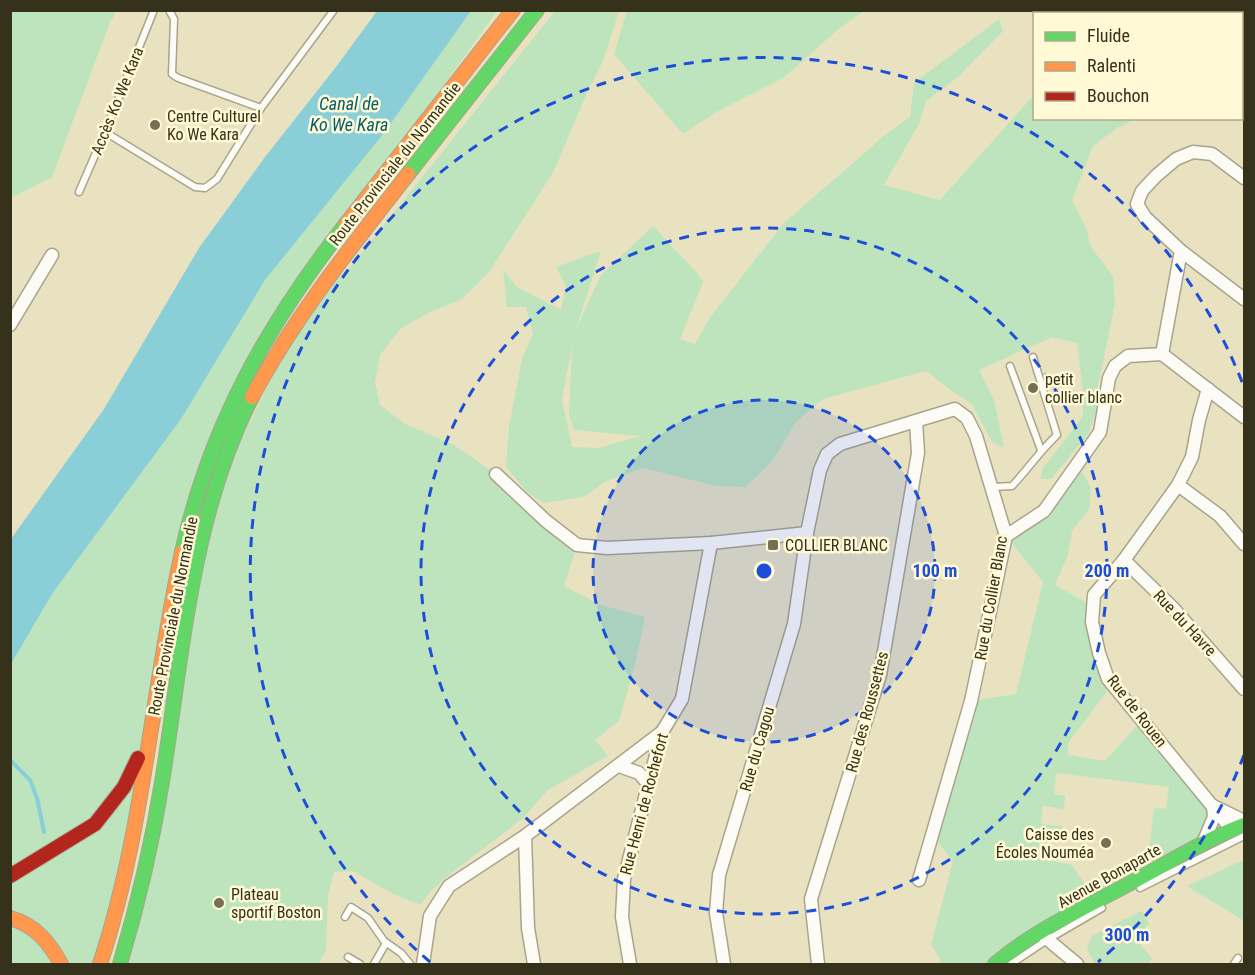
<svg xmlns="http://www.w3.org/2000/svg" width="1255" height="975" viewBox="0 0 1255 975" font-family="'Roboto Condensed',sans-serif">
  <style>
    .green { fill: #bee4be; fill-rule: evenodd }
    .water { fill: #8aced7 }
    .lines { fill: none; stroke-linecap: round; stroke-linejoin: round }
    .stream { stroke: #8aced7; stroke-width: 4 }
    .lane-casing { stroke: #a9a48b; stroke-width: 9 }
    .street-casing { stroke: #a9a48b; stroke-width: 15 }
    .fast-casing { stroke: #a9a48b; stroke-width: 16 }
    .slow-casing { stroke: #a9a48b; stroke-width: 16 }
    .jam-casing { stroke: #a9a48b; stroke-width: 16 }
    .lane { stroke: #fcfbf6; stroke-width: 6 }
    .street { stroke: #fcfbf6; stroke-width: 12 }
    .fast { stroke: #63d668; stroke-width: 14 }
    .slow { stroke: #ff974d; stroke-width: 14 }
    .jam { stroke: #b3261e; stroke-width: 14 }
    .ring { fill: none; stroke: #1d4ed8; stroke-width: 3; stroke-dasharray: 10 8 }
    .poi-dot { fill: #746f55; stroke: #fff9d6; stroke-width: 2 }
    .labels { text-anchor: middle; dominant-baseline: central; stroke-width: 5; stroke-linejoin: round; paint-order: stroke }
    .street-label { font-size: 16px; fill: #36311b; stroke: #fff9d6 }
    .poi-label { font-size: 16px; fill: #36311b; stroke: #fff9d6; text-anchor: start }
    .water-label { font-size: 18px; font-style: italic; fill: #055c6f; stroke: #fff9d6 }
    .centre { fill: #1d4ed8; stroke: #fff9d6; stroke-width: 3 }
    .ring-label { font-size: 18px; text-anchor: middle; font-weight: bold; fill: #1d4ed8; stroke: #fff9d6; stroke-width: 5; stroke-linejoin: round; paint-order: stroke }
  </style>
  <rect width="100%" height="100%" fill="#e8e2c1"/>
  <g class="green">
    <polygon points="11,10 117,11 110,22 52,177 11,198"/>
    <polygon points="471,11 497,11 296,291 250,366 100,964 11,964 11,664 52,594 181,419 265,280 384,133"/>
    <polygon points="555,11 619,11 603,61 586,95 554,171 489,272 462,299 428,313 400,329 380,355 375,382 380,405 405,424 454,445 496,474 577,545 564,586 601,605 645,617 636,661 619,721 595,740 608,756 548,790 522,819 455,870 432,890 420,905 391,893 353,871 334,872 328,896 326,950 319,964 120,964 214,495 310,300 348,270"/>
    <polygon points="627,11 627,10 864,11 841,27 783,78 718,111 683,134 614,54"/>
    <path d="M999,19L1003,31L958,77L926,101L919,124L884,185L940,200L1034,95V118L1136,119L1117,128L1093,146L1072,200L1086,228L1091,247L1113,276L1115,304L1098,386L1096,410L1089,433L1051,479H1040L1043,468L1083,416L1082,385L1077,343L1052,337L979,370L994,399L1004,448L992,442L972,404L950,390L926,371L823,399L796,422L773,460L746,487L716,486L643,468L607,481L583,497L544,503L528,493L506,467L509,426L522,358L533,334L526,307H507L503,269L517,287L561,310L566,286L556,267L601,251L576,329L601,275L653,226L698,274L703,282L680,339L695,344L711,316L784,223L885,135L910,117L914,83ZM572,346L569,415L574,430L640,436L599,448L572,447L562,400Z"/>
    <path d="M1073,468L1084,474L1091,488L1089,509L1072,531L1068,555L1055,585L1093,606L1108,679L1106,693L1068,743V755L1105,761L1142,720L1213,806L1209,831L995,964H939L941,960L931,945L953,861L932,835L971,701L1016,694L1043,582L1006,536L1044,511ZM1056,773L1169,787L1166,809L1154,808L1149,852L1085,884L1072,865L1037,858L1041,829L1062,833V826L1041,824L1043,806L1064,809L1065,796L1054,794Z"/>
    <polygon points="1244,860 1244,921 1187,886"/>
    <polygon points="1141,911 1149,923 1136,939 1152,958 1148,964 1095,964 1087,949 1092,936"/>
  </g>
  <polygon class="water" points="377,11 471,11 384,133 265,280 181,419 52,594 11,664 11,539 104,409 199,248 265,157 336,67"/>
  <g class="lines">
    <polyline class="stream" points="10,760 30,780 37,798 44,832"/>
    <g class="lane-casing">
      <g id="lane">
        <polyline points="169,10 174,19 172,74 178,78 261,108 334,10"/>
        <polyline points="105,132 195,187 205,188 217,179 261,108"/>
        <polyline points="79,192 105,132 154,10"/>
        <polyline points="1010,366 1041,450"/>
        <path d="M992,487L1012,486C1028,469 1040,451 1057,435L1033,357"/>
        <polyline points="1140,888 1244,836"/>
        <polyline points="345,917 351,907 368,918 384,941 401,953 410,964"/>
        <polyline points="348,957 360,964"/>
        <polyline points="374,964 386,943"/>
        <polyline points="1011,964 1047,940 1102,908"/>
        <polyline points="1234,964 1238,958"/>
      </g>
    </g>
    <g class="street-casing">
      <g id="street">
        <polyline points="1242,15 1244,23"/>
        <polyline points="1181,251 1244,299"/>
        <polyline points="10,325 52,255"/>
        <polyline points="1162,354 1244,417"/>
        <polyline points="1208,389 1199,420 1192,457 1178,485 1124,560 1094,595 1092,622 1099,653 1108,679 1232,830"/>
        <polyline points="496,474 546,521 577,545 607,548 711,543 807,533 820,470 827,454 840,444 955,409 967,418 976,436 1006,536 971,701 919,880"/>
        <polyline points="1178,485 1220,516 1244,544"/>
        <polyline points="1006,536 1044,511 1100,432 1109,378 1115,366 1128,356 1162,354 1181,251 1145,217 1137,204 1142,191 1156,176 1176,159 1193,152 1212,154 1244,178"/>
        <polyline points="1124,560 1173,608 1244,689"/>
        <polyline points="619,766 639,773 649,785"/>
        <polyline points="1203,843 1214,817 1213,806 1244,821"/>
        <polyline points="1040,933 1077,964"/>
        <polyline points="423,964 430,916 449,886 525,836"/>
        <polyline points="534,964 528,928 525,836 662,732"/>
        <polyline points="630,964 622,917 624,879 662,732 682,699 711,543"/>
        <polyline points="724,964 716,913 719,875 794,624 807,533"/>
        <polyline points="818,964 811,899 880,675 918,453 916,421"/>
      </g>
    </g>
    <g class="fast-casing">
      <g id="fast">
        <polyline points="408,174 537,10"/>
        <path d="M182,552C210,426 267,325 346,224"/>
        <path d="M120,964C138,904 152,844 162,782C183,653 191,516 252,397"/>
        <path d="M995,964C1034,931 1080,910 1125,886C1165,865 1202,841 1244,825"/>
      </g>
    </g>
    <g class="slow-casing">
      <g id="slow">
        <polyline points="346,224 513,10"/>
        <path d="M252,397C295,316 352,246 408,174"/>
        <path d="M10,918C35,925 49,942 61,964"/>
        <path d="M100,964C144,831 152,689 182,552"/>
      </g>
    </g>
    <g class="jam-casing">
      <polyline id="jam" points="10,876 95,824 124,787 138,758"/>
    </g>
    <use href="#lane" class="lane"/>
    <use href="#street" class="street"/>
    <use href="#fast" class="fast"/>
    <use href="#slow" class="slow"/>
    <use href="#jam" class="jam"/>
  </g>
  <circle cx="764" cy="571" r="171" fill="#1d4ed8" fill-opacity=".12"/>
  <g class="ring">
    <circle cx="764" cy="571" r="171"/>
    <circle cx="764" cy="571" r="343"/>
    <path d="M1244 755A514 514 0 0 1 1098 962M430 962A514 514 0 1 1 1244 387"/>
  </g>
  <g class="poi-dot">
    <circle cx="155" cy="125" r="6"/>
    <circle cx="1033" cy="388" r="6"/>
    <rect x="767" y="539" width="12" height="12" rx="3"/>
    <circle cx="1106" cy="843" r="6"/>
    <circle cx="219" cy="903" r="6"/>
  </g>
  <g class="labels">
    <g class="street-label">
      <text transform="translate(117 101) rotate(-68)">Accès Ko We Kara</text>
      <text transform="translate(395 164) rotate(-52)">Route Provinciale du Normandie</text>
      <text transform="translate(991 598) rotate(-80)">Rue du Collier Blanc</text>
      <text transform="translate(173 616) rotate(-79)">Route Provinciale du Normandie</text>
      <text transform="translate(1185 623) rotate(47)">Rue du Havre</text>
      <text transform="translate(1137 711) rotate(52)">Rue de Rouen</text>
      <text transform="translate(867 712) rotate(-75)">Rue des Roussettes</text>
      <text transform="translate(757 749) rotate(-74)">Rue du Cagou</text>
      <text transform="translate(644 804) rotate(-75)">Rue Henri de Rochefort</text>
      <text transform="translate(1109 876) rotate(-29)">Avenue Bonaparte</text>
    </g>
    <g class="poi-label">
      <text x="167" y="116">Centre Culturel<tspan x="167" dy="18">Ko We Kara</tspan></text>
      <text x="1045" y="379">petit<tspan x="1045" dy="18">collier blanc</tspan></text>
      <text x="785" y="545">COLLIER BLANC</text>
      <text x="1094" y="834" text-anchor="end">Caisse des<tspan x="1094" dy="18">Écoles Nouméa</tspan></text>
      <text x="231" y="894">Plateau<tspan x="231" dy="18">sportif Boston</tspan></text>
    </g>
    <g class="water-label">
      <text x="349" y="103">Canal de<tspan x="349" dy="21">Ko We Kara</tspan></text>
    </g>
  </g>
  <circle cx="764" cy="571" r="9" class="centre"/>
  <g class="ring-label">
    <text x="935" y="577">100 m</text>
    <text x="1107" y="577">200 m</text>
    <text x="1127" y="941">300 m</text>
  </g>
  <rect width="1255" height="975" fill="none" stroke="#36311b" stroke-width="24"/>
  <rect x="1033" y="12" width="210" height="108" fill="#fff9d6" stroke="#afa98b" stroke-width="1.5"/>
  <rect x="1045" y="32" width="30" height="9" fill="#63d668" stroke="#afa98b" stroke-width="1.5"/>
  <text x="1087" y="42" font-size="18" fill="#36311b">Fluide</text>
  <rect x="1045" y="62" width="30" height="9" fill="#ff974d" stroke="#afa98b" stroke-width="1.5"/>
  <text x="1087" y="72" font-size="18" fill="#36311b">Ralenti</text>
  <rect x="1045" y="92" width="30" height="9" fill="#b3261e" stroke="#afa98b" stroke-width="1.5"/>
  <text x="1087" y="102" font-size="18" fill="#36311b">Bouchon</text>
</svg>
